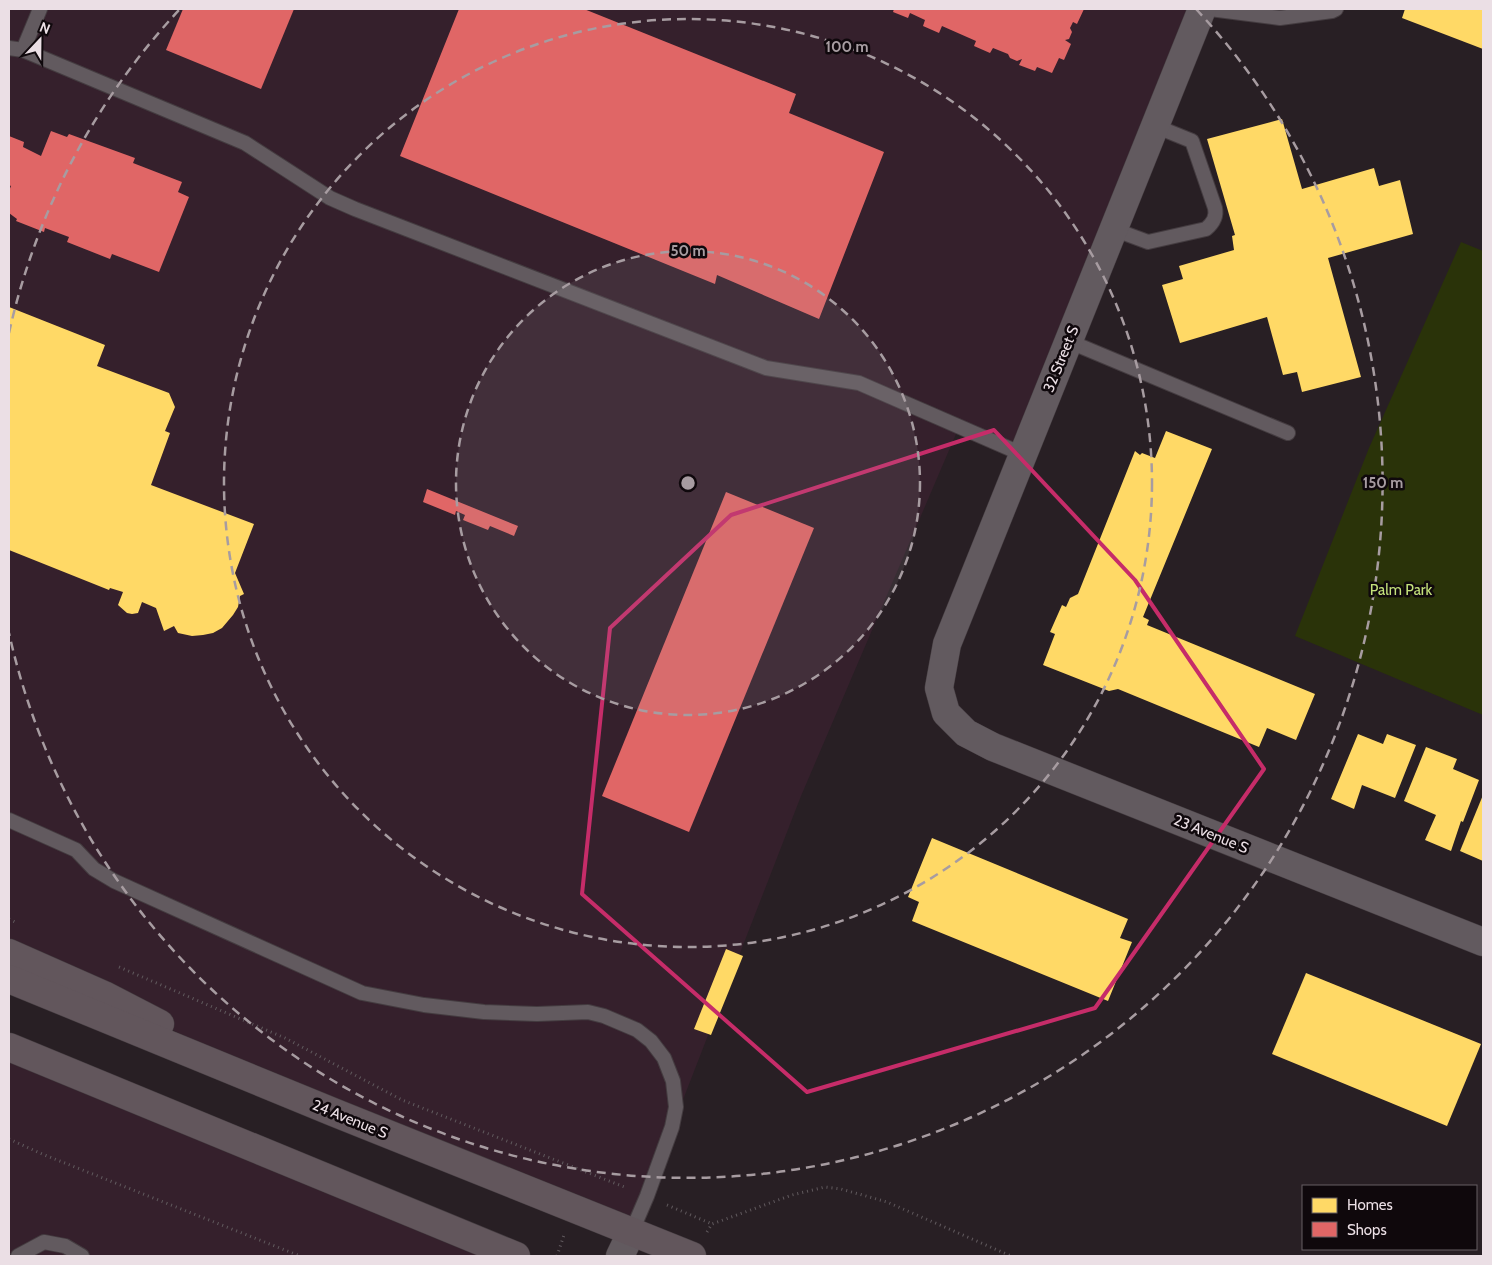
<svg xmlns="http://www.w3.org/2000/svg" width="1492" height="1265" viewBox="0 0 1492 1265" font-family="Cabin,sans-serif">
  <style>
    .built { fill: #35202c }
    .green { fill: #2a3309 }
    .homes { fill: #ffd966 }
    .shops { fill: #e06666 }
    .lines { fill: none; stroke-linecap: round; stroke-linejoin: round }
    .lane-casing { stroke: #443c40; stroke-width: 16 }
    .street-casing { stroke: #443c40; stroke-width: 29 }
    .primary-casing { stroke: #443c40; stroke-width: 29 }
    .path { stroke: #615a5e; stroke-width: 3; stroke-dasharray: 1 4; stroke-linecap: butt }
    .lane { stroke: #625a5f; stroke-width: 14 }
    .street { stroke: #625a5f; stroke-width: 28 }
    .primary { stroke: #62565c; stroke-width: 28 }
    .marked { fill: none; stroke: #c62c69; stroke-width: 4; stroke-linejoin: round }
    .ring { fill: none; stroke: #a79ca1; stroke-width: 2.5; stroke-dasharray: 9 6 }
    .labels { text-anchor: middle; dominant-baseline: central; stroke-width: 5; stroke-linejoin: round; paint-order: stroke }
    .street-label { font-size: 15px; fill: #ebdfe5; stroke: #0f080c }
    .park-label { font-size: 15px; fill: #c4e17b; stroke: #0f080c }
    .centre { fill: #a79ca1; stroke: #0f080c; stroke-width: 2.5 }
    .ring-label { font-size: 15px; text-anchor: middle; font-weight: bold; fill: #a79ca1; stroke: #0f080c; stroke-width: 5; stroke-linejoin: round; paint-order: stroke }
  </style>
  <rect width="100%" height="100%" fill="#281f24"/>
  <g class="built">
    <polygon points="9,9 1203,9 1022,454 959,427 801,796 632,1231 333,1112 104,995 9,953"/>
    <polygon points="9,1047 516,1256 9,1256"/>
  </g>
  <polygon class="green" points="1461,242 1483,251 1483,715 1295,636 1369,448"/>
  <g class="homes">
    <polygon points="1405,9 1483,9 1483,49 1402,18"/>
    <polygon points="1282,119 1302,189 1374,168 1379,186 1400,180 1413,234 1328,258 1361,377 1302,392 1297,372 1283,375 1267,317 1180,343 1162,285 1183,279 1179,266 1234,250 1232,236 1235,235 1207,139"/>
    <polygon points="9,307 105,345 97,366 169,393 175,407 165,431 170,433 151,485 254,524 235,573 244,594 240,596 238,607 233,615 222,628 213,633 203,635 192,636 178,633 174,626 164,631 156,608 142,602 138,613 132,614 127,613 118,605 123,592 110,588 109,590 9,550"/>
    <polygon points="1166,431 1212,449 1143,617 1149,620 1147,625 1315,694 1296,740 1267,728 1259,747 1118,689 1109,691 1043,665 1055,634 1050,632 1062,605 1066,607 1070,598 1078,594 1135,451 1140,455 1142,453 1155,458"/>
    <polygon points="1358,734 1383,744 1387,734 1416,745 1395,798 1362,785 1354,809 1331,799"/>
    <polygon points="1426,747 1457,759 1453,769 1479,780 1463,822 1461,821 1451,851 1425,840 1436,815 1404,801"/>
    <polygon points="1483,795 1483,861 1460,851"/>
    <polygon points="932,838 1128,919 1120,938 1132,942 1108,1001 912,921 919,902 908,897"/>
    <polygon points="726,949 743,956 711,1035 694,1029"/>
    <polygon points="1306,973 1481,1044 1447,1126 1272,1054"/>
  </g>
  <g class="shops">
    <polygon points="183,9 294,9 261,89 166,50"/>
    <polygon points="459,9 584,9 796,94 789,113 884,152 819,319 717,275 715,284 400,156"/>
    <polygon points="894,9 1084,9 1077,24 1073,22 1070,28 1072,32 1069,39 1065,40 1071,44 1064,60 1059,58 1052,73 1037,67 1035,71 1019,65 1022,59 1017,61 1010,58 1008,54 993,48 990,53 974,46 976,41 942,26 939,33 923,26 925,20 910,13 908,18 893,12"/>
    <polygon points="51,131 67,137 69,134 135,158 133,163 182,182 178,192 189,197 159,272 112,254 110,259 67,242 69,237 45,228 44,232 16,221 17,219 9,213 9,191 11,186 9,185 9,136 24,142 23,147 41,156"/>
    <polygon points="427,489 518,526 514,536 490,526 488,530 463,520 465,515 456,511 455,515 423,502"/>
    <polygon points="726,492 814,528 689,832 602,796"/>
  </g>
  <g class="lines">
    <g class="lane-casing">
      <g id="lane">
        <polyline points="1210,9 1280,18 1332,11 1336,9"/>
        <polyline points="9,48 23,50 245,143 330,198 355,209 766,368 859,383 1022,454"/>
        <polyline points="23,50 40,9"/>
        <path d="M1113,229L1148,242L1206,229C1213,223 1217,217 1215,208L1192,141L1155,126"/>
        <polyline points="1068,341 1288,433"/>
        <polyline points="9,820 76,850 94,869 114,881 362,993 424,1005 484,1012 537,1014 588,1012 604,1016 637,1030 651,1041 664,1058 673,1081 676,1107 672,1127 647,1196 632,1231"/>
        <polyline points="18,1256 44,1242 65,1246 82,1256"/>
      </g>
    </g>
    <g class="street-casing">
      <g id="street">
        <polyline points="1202,9 947,644 939,688 946,713 966,733 993,747 1483,942"/>
        <polyline points="620,1256 632,1231"/>
      </g>
    </g>
    <g class="primary-casing">
      <g id="primary">
        <polyline points="9,953 104,995 160,1024"/>
        <polyline points="9,979 333,1112 692,1256"/>
        <polyline points="9,1047 516,1256"/>
      </g>
    </g>
    <g class="path">
      <polyline points="9,919 17,923"/>
      <polyline points="119,967 285,1038 402,1100 627,1188"/>
      <polyline points="9,1139 42,1154 300,1256"/>
      <polyline points="667,1205 712,1224"/>
      <polyline points="707,1232 712,1224 792,1195 825,1187 841,1189 887,1202 1011,1256"/>
      <polyline points="557,1256 564,1235"/>
    </g>
    <use href="#lane" class="lane"/>
    <use href="#street" class="street"/>
    <use href="#primary" class="primary"/>
  </g>
  <path class="marked" d="M994,430L1135,580L1264,769L1095,1008L807,1092L582,894L610,628L731,515Z"/>
  <circle cx="688" cy="483" r="232" fill="#a79ca1" fill-opacity=".12"/>
  <g class="ring">
    <circle cx="688" cy="483" r="232"/>
    <circle cx="688" cy="483" r="464"/>
    <path d="M9 333A695 695 0 0 1 180 9M1196 9A695 695 0 1 1 9 633"/>
  </g>
  <g class="labels">
    <g class="street-label">
      <text transform="translate(1061 359) rotate(-68)">32 Street S</text>
      <text transform="translate(1211 834) rotate(22)">23 Avenue S</text>
      <text transform="translate(350 1119) rotate(22)">24 Avenue S</text>
    </g>
    <g class="park-label">
      <text x="1401" y="590">Palm Park</text>
    </g>
  </g>
  <circle cx="688" cy="483" r="8" class="centre"/>
  <g class="ring-label">
    <text x="847" y="52">100 m</text>
    <text x="688" y="256">50 m</text>
    <text x="1383" y="488">150 m</text>
  </g>
  <rect width="1492" height="1265" fill="none" stroke="#ebdfe5" stroke-width="20"/>
  <rect x="1302" y="1185" width="175" height="65" fill="#0f080c" stroke="#675e63"/>
  <rect x="1312" y="1198" width="25" height="15" fill="#ffd966" stroke="#675e63"/>
  <text x="1347" y="1210" font-size="15" fill="#ebdfe5">Homes</text>
  <rect x="1312" y="1222" width="25" height="15" fill="#e06666" stroke="#675e63"/>
  <text x="1347" y="1235" font-size="15" fill="#ebdfe5">Shops</text>
  <g transform="translate(40 40) rotate(22)" stroke="#0f080c" stroke-width="4" paint-order="stroke">
  <path d="M0-4L9 19L0 12L-9 19Z" fill="#ebdfe5"/>
  <text y="-8" font-size="14" font-weight="bold" text-anchor="middle" fill="#ebdfe5">N</text>
  </g>
</svg>
